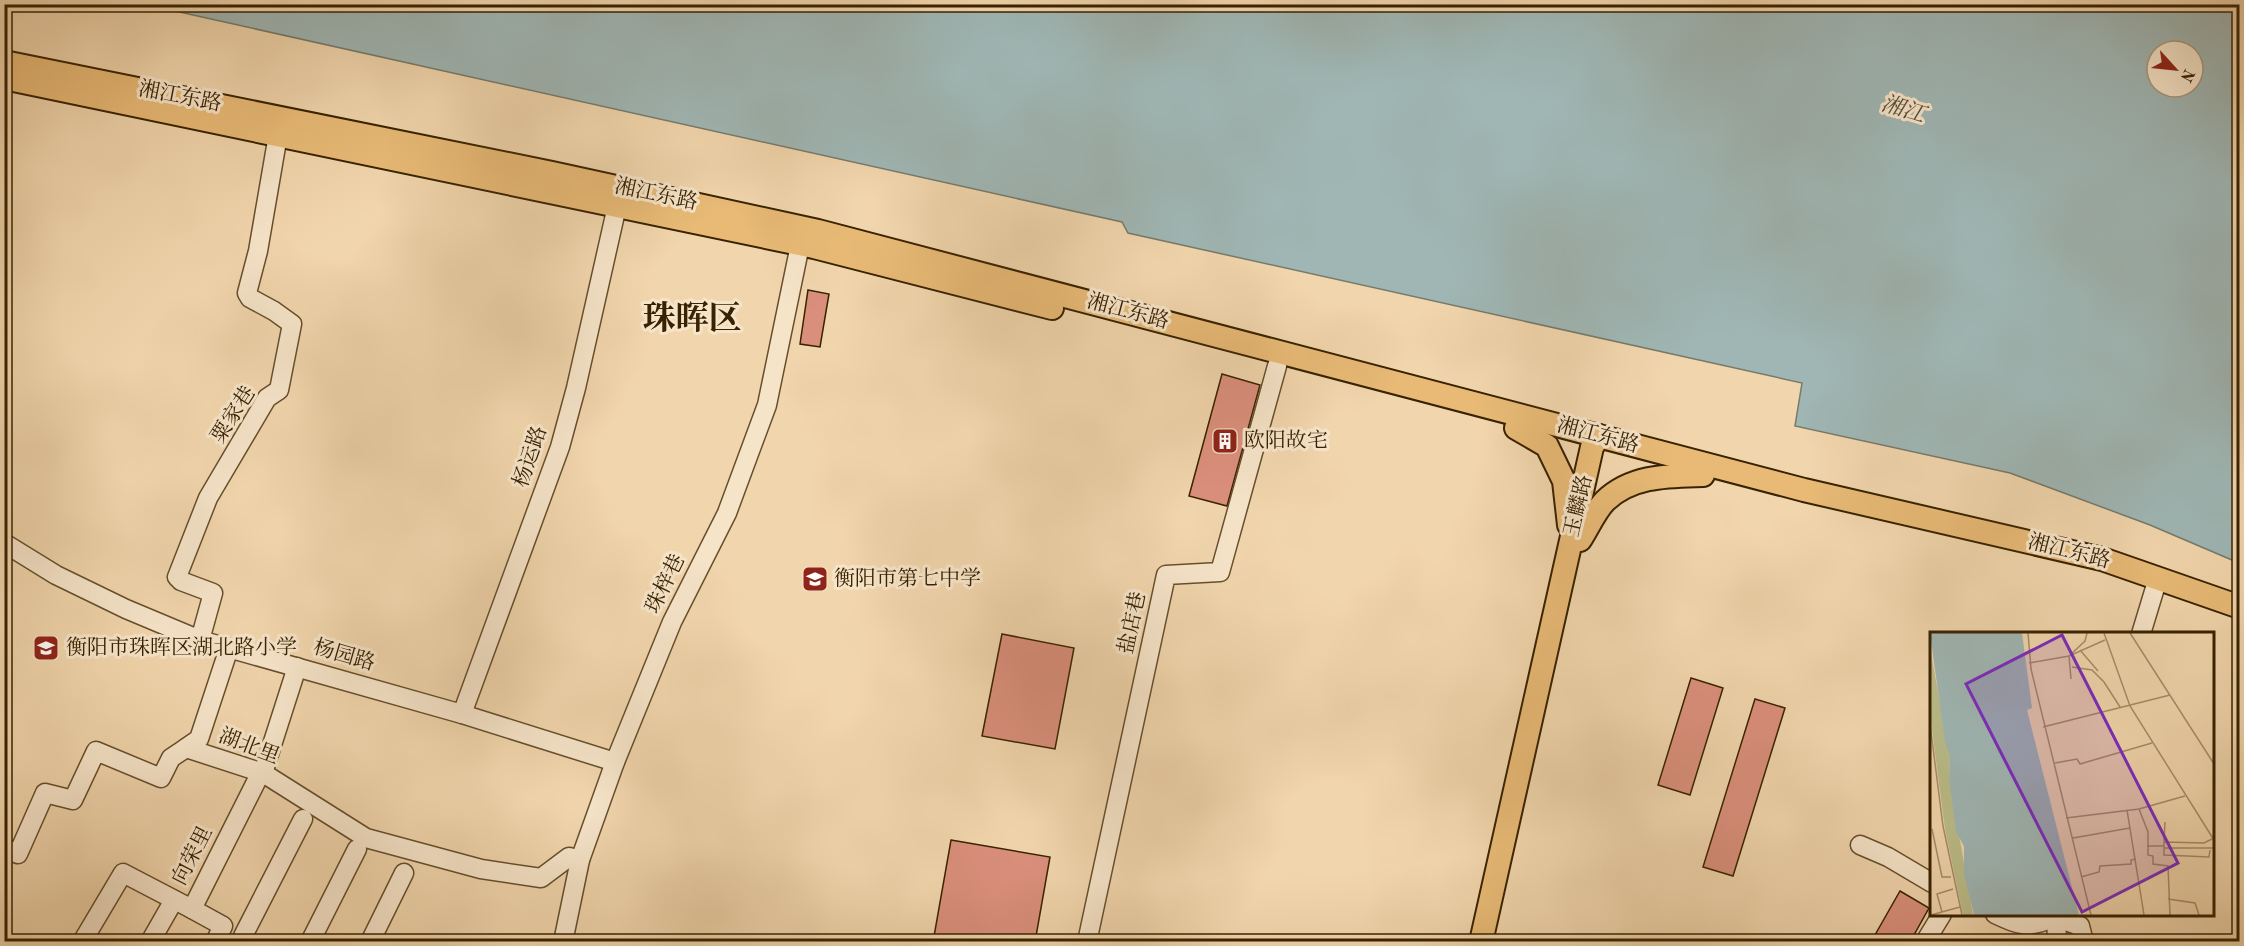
<svg xmlns="http://www.w3.org/2000/svg" width="2244" height="946" viewBox="0 0 2244 946" font-family="'Old Standard TT','Noto Serif SC',serif">
  <style>
    .water { fill: #9fb6b4; stroke: #767b6c; stroke-width: 1.5; fill-rule: evenodd }
    .building { fill: #da8f7c; stroke: #382201; stroke-width: 1.5 }
    .lines { fill: none; stroke-linecap: round; stroke-linejoin: round }
    .minor-casing { stroke: #664f2c; stroke-width: 21 }
    .major-casing { stroke: #382201; stroke-width: 26 }
    .minor { stroke: #f6e4c9; stroke-width: 18 }
    .major { stroke: #e8ba76; stroke-width: 22 }
    .labels { text-anchor: middle; dominant-baseline: central; stroke-width: 6; stroke-linejoin: round; paint-order: stroke }
    .street-label { font-size: 21px; fill: #382201; stroke: #f6e4c9 }
    .poi-label { font-size: 21px; fill: #382201; stroke: #f6e4c9; text-anchor: start }
    .water-label { font-size: 22px; font-style: italic; fill: #574e37; stroke: #f6e4c9 }
    .town-label { font-size: 33px; font-weight: bold; fill: #382201; stroke: #f6e4c9 }
    .inset-road { fill: none; stroke: #a78d68; stroke-width: 1.5 }
    .view { fill: #7b2cbf; fill-opacity: 0.15; stroke: #7b2cbf; stroke-width: 3 }
    .inset-edge { fill: none; stroke: #382201; stroke-width: 3 }
  </style>
  <rect width="100%" height="100%" fill="#f1d5ac"/>
  <filter id="stains"><feTurbulence type="fractalNoise" baseFrequency=".00333" numOctaves="4"/><feColorMatrix values="0 0 0 0 .2 0 0 0 0 .09 0 0 0 0 .02 0 0 0 .5 -.17"/></filter>
  <radialGradient id="worn" r=".72"><stop offset=".6" stop-color="#630" stop-opacity="0"/><stop offset="1" stop-color="#630" stop-opacity=".3"/></radialGradient>
  <path class="water" d="M148,5H2239V563L2150,525L2010,473L1795,426L1802,383L1128,233L1122,222ZM2157,51H2193V87H2157Z"/>
  <g class="building">
    <polygon points="808,290 829,294 820,347 800,344"/>
    <polygon points="1222,374 1260,385 1227,506 1189,496"/>
    <polygon points="1002,634 1074,648 1055,749 982,736"/>
    <polygon points="1691,678 1723,688 1690,795 1658,785"/>
    <polygon points="1755,699 1785,708 1733,876 1703,867"/>
    <polygon points="951,840 1050,857 1035,942 933,942"/>
    <polygon points="1900,891 1929,908 1910,942 1871,942"/>
  </g>
  <g class="lines">
    <g class="minor-casing">
      <g id="minor">
        <polyline points="4,543 56,575 126,609 200,640 462,714 615,762"/>
        <polyline points="2141,634 2158,578"/>
        <polyline points="200,640 213,593 181,581 177,577 208,498 267,398 279,390 292,324 274,311 250,298 247,293 258,251 278,135"/>
        <polyline points="462,714 560,447 576,388 617,206"/>
        <polyline points="186,748 199,739 229,648"/>
        <polyline points="263,773 297,667"/>
        <polyline points="1860,845 1888,857 1932,883"/>
        <polyline points="4,848 18,854 45,793 73,800 96,751 161,778 171,758 186,748 263,773 366,838 481,869 541,878 569,857 580,860"/>
        <path d="M1995,914C2021,926 2028,929 2055,917"/>
        <polyline points="2056,914 2057,942"/>
        <polyline points="2055,917 2080,926 2084,942"/>
        <polyline points="243,936 303,819"/>
        <polyline points="82,942 123,873 192,909"/>
        <polyline points="150,942 174,900"/>
        <polyline points="215,942 223,926 192,909 259,776"/>
        <polyline points="310,942 357,849"/>
        <polyline points="370,942 404,873"/>
        <polyline points="563,942 580,860 615,762 672,622 727,513 767,405 800,245"/>
        <polyline points="1087,942 1166,575 1220,572 1277,366"/>
        <polyline points="1925,942 1942,914"/>
      </g>
    </g>
    <g class="major-casing">
      <g id="major">
        <polyline points="4,62 552,173 818,231 1804,490 2102,559 2240,607"/>
        <polyline points="4,78 814,247 1052,308"/>
        <polyline points="1516,428 1547,446 1564,481 1569,525"/>
        <path d="M1580,540C1588,528 1595,511 1605,501C1632,475 1669,476 1703,475"/>
        <polyline points="1481,942 1592,447 1599,436"/>
      </g>
    </g>
    <use href="#minor" class="minor"/>
    <use href="#major" class="major"/>
  </g>
  <defs>
    <g id="building-square" transform="scale(1.35)"><rect x="-9" y="-9" width="18" height="18" rx="4" fill="#8f2418" stroke="#f6e4c9"/><path d="M-4-6H4V6H1V3H-1V6H-4ZM-2.5-4.3h1.7v1.8h-1.7ZM.8-4.3h1.7v1.8H.8ZM-2.5-1h1.7V.8h-1.7ZM.8-1h1.7V.8H.8Z" fill="#fff"/></g>
    <g id="school-square" transform="scale(1.35)"><rect x="-9" y="-9" width="18" height="18" rx="4" fill="#8f2418" stroke="#f6e4c9"/><path d="M0-5L7-2L0 1L-7-2ZM-4 1L0 2.5L4 1V4Q0 6-4 4Z" fill="#fff"/></g>
  </defs>
  <g fill-rule="evenodd">
    <use href="#building-square" x="1225" y="441"/>
    <use href="#school-square" x="815" y="579"/>
    <use href="#school-square" x="46" y="648"/>
  </g>
  <g class="labels">
    <g class="street-label">
      <text transform="translate(180 97) rotate(11)">湘江东路</text>
      <text transform="translate(656 195) rotate(12)">湘江东路</text>
      <text transform="translate(1128 312) rotate(15)">湘江东路</text>
      <text transform="translate(234 415) rotate(-57)">粟家巷</text>
      <text transform="translate(1598 436) rotate(15)">湘江东路</text>
      <text transform="translate(531 457) rotate(-71)">杨运路</text>
      <text transform="translate(1579 506) rotate(-77)">玉麟路</text>
      <text transform="translate(2069 552) rotate(14)">湘江东路</text>
      <text transform="translate(666 584) rotate(-64)">珠梓巷</text>
      <text transform="translate(1133 623) rotate(-78)">盐店巷</text>
      <text transform="translate(344 656) rotate(16)">杨园路</text>
      <text transform="translate(249 747) rotate(21)">湖北里</text>
      <text transform="translate(193 856) rotate(-63)">向荣里</text>
    </g>
    <g class="poi-label">
      <text x="1244" y="441">欧阳故宅</text>
      <text x="834" y="579">衡阳市第七中学</text>
      <text x="66" y="648">衡阳市珠晖区湖北路小学</text>
    </g>
    <g class="water-label">
      <text transform="translate(1903 110) rotate(17)">湘江</text>
    </g>
    <g class="town-label">
      <text x="692" y="320">珠晖区</text>
    </g>
  </g>
  <g transform="translate(1930 632)">
    <rect width="284" height="284" fill="#f1d5ac"/>
    <path d="M0,17L20,125L19,146L43,283H33L15,197L0,82Z" fill="#babd89"/>
    <path d="M0,1H92L102,76L97,78L149,283H44L34,242V214L26,200L19,146L20,125L15,110Z" fill="#9fb6b4"/>
    <path class="inset-road" d="M98,1L101,37L161,283M174,1L200,74L284,208M200,1L284,132M150,18L168,39M139,24L155,9L157,1M139,24L141,47M99,31L139,24L175,8M142,35L162,38L174,50L190,75M0,92L13,194L32,283M113,95L240,63M125,131L147,127L150,132L222,111M209,177L218,200V223L223,224V232L238,234L240,283M197,178L214,283M136,186L209,177L255,164M2,197L12,245H21M143,206L200,196M234,209L235,190M217,214H234V210L274,211L282,207M234,214V223L279,225L280,218M234,216H284M151,245L169,240L170,234L201,232V228L206,227M238,267L265,271L269,283M12,280L7,262L23,257M1,283L30,275"/>
    <path class="view" d="M132,3L248,231L152,280L36,52Z"/>
    <rect width="284" height="284" class="inset-edge"/>
  </g>
  <rect width="2244" height="946" fill="none" stroke="#f1d5ac" stroke-width="24"/>
  <rect x="6" y="6" width="2232" height="934" fill="none" stroke="#382201" stroke-width="3"/>
  <rect x="12" y="12" width="2220" height="922" fill="none" stroke="#382201" stroke-width="1.5"/>
  <g transform="translate(2175 69) rotate(117)"><circle r="28" fill="#f6e4c9" stroke="#aa9679" stroke-width="1.5"/>
  <path d="M0-4.5L10 22L0 15L-10 22Z" fill="#8f2418"/>
  <text y="-9" font-size="16" font-weight="bold" text-anchor="middle" fill="#382201">N</text>
  </g>
  <rect width="100%" height="100%" filter="url(#stains)"/>
  <rect width="100%" height="100%" fill="url(#worn)"/>
</svg>
